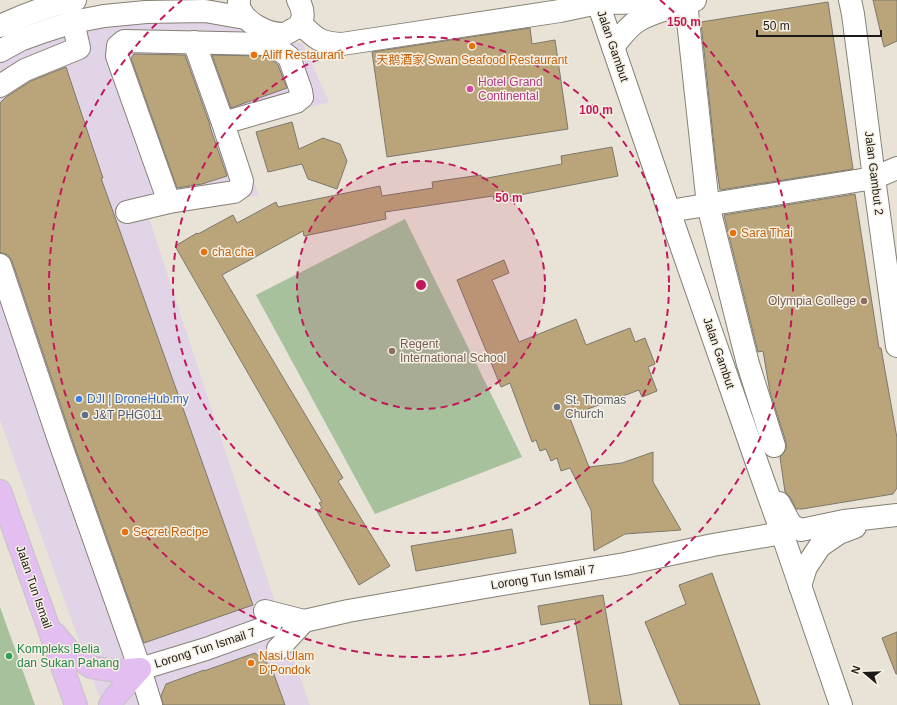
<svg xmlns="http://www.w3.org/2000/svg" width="897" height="705" viewBox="0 0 897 705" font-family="Helvetica,'Noto Sans SC',sans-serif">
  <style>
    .commercial { fill: #e2d4e7 }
    .green { fill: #a6c19c }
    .building { fill: #b9a579; stroke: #7d786d }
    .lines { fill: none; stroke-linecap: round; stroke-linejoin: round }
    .minor-casing { stroke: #858075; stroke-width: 24 }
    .major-casing { stroke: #c4c3c2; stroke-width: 24 }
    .minor { stroke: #fff; stroke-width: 22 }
    .major { stroke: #e3bff1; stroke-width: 22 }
    .ring { fill: none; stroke: #c2185b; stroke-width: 2; stroke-dasharray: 7 5 }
    .food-dot { fill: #e8710a; stroke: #f6f0e4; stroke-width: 1.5 }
    .hotel-dot { fill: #d1479c; stroke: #f6f0e4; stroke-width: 1.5 }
    .education-dot { fill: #8d6e63; stroke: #f6f0e4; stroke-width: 1.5 }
    .shop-dot { fill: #3f7fe0; stroke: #f6f0e4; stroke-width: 1.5 }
    .worship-dot { fill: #6b7280; stroke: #f6f0e4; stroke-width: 1.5 }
    .service-dot { fill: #5c6f8a; stroke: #f6f0e4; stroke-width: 1.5 }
    .leisure-dot { fill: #2e9e5b; stroke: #f6f0e4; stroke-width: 1.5 }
    .labels { text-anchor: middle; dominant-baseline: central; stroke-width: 3; stroke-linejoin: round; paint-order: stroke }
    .street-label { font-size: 12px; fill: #1c1a16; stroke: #f6f0e4 }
    .food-label { font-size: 12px; fill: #c56008; stroke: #f6f0e4; text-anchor: start }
    .hotel-label { font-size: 12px; fill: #b23c85; stroke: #f6f0e4; text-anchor: start }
    .education-label { font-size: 12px; fill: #785e54; stroke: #f6f0e4; text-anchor: end }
    .shop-label { font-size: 12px; fill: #366cbe; stroke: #f6f0e4; text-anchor: start }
    .worship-label { font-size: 12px; fill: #5b616d; stroke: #f6f0e4; text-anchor: start }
    .service-label { font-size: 12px; fill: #4e5e75; stroke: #f6f0e4; text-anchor: start }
    .leisure-label { font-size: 12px; fill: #27864d; stroke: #f6f0e4; text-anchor: start }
    .centre { fill: #c2185b; stroke: #f6f0e4; stroke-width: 2 }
    .ring-label { font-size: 12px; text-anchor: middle; font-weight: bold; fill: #c2185b; stroke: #f6f0e4; stroke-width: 3; stroke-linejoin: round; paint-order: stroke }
  </style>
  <rect width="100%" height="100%" fill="#e8e3d6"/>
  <polygon class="commercial" points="208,19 303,44 329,102 232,129 259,195 149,218 292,654 310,705 102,705 0,420 0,56 95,25"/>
  <g class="green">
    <polygon points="405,219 522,457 375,514 256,295"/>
    <polygon points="0,607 35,705 0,705"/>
  </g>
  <g class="building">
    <polygon points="873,0 897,0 897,41 884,47"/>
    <polygon points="828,2 853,169 720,190 716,164 701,22"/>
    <polygon points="530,28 532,44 555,40 568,129 387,157 372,52"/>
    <polygon points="134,54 185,55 209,122 211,130 227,176 202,184 177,188 131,58"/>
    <polygon points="212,55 263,56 271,59 278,65 287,88 242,104 231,108"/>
    <polygon points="66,67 103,178 101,178 253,605 144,643 72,439 12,261 8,255 3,253 0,253 0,103 6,97 31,81"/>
    <polygon points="292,122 299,149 323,138 340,144 347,161 337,189 308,179 302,164 268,172 256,132"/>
    <polygon points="612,147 618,176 494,200 493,196 385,212 386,219 304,236 303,231 222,275 343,478 338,481 390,566 359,585 317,511 322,508 319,503 322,502 175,246 197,233 198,234 233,215 237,223 276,202 278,207 380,186 382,196 433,188 432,182 481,175 482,179 562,164 561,156"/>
    <polygon points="855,194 879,348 881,348 897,438 897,488 893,494 802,509 796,509 790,497 785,492 780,457 783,454 786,449 786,442 770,392 763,351 758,352 727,228 724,215"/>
    <polygon points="504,260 509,273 492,280 519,342 576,319 586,345 630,328 635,342 645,338 655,364 648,367 657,391 642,397 639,390 569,416 589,467 622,463 653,452 653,482 681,530 625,534 594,551 591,510 570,468 561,471 557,458 551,461 546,449 540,451 536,440 532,442 510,383 501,387 457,280"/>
    <polygon points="512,529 516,553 416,571 411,546"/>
    <polygon points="712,573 760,705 680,705 645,622 686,604 679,585"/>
    <polygon points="603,595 606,613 622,705 590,705 575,619 541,625 538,606"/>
    <polygon points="897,632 897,674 896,674 882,638"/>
    <polygon points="255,653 271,666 285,705 163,705 161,696 166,684 204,670 204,671"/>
  </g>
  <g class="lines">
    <g class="minor-casing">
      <g id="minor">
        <path d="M239,0C239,3 238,6 240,9C246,23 267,34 283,34C286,34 289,32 292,30C305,25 305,11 298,0"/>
        <polyline points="597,0 669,211 758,466 782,533 841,705"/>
        <polyline points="850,0 853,14 861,75 874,178 897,346"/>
        <polyline points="686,2 708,205 748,364 774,446"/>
        <path d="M301,24C316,39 320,43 342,44L560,11L598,3L686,2L695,0"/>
        <path d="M0,26C24,15 49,5 75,0"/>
        <path d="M613,47C621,37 628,26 639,20C649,14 661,11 672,7"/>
        <polyline points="0,51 20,40 45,31 73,22 104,16 146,12 205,11 245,18"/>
        <polyline points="0,86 25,70 79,48 73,22"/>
        <polyline points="169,202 117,56 118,46 124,41 265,44 277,48 289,57 301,91 302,97 296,102 223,123"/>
        <polyline points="669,211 874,178 897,168"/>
        <polyline points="127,212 169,202 234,192 241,187 242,181 223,123 194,42"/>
        <polyline points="0,265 60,443 140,669 151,705"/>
        <polyline points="779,503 791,525 801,530 844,521 897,515"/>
        <polyline points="800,586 806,567 820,546 839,533 855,527"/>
        <polyline points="265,611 304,621 348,611 491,586 625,564 713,545 782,533"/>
        <polyline points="278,649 304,621"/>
        <polyline points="140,669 206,649 270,626"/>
      </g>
    </g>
    <g class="major-casing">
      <g id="major">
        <polyline points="0,491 76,705"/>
        <polyline points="55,634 70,652 91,667 115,671 140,669"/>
        <polyline points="110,705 115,697 140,669"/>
      </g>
    </g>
    <use href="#minor" class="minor"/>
    <use href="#major" class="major"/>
  </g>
  <circle cx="421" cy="285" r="124" fill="#c2185b" fill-opacity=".12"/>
  <g class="ring">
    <circle cx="421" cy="285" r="124"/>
    <circle cx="421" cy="285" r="248"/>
    <path d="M660 0A372 372 0 1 1 182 0"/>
  </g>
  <g class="food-dot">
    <circle cx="472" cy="46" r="4"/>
    <circle cx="254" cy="55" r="4"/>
    <circle cx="733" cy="233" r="4"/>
    <circle cx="204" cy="252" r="4"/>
    <circle cx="125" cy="532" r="4"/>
    <circle cx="251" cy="663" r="4"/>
  </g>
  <circle class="hotel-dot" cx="470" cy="89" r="4"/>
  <g class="education-dot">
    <circle cx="864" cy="301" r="4"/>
    <circle cx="392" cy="351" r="4"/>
  </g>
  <circle class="shop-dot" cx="79" cy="399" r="4"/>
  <circle class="worship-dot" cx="557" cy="407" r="4"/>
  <circle class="service-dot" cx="85" cy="415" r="4"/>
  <circle class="leisure-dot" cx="9" cy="656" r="4"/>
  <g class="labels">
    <g class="street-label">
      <text transform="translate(613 46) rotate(71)">Jalan Gambut</text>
      <text transform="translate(874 173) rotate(83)">Jalan Gambut 2</text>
      <text transform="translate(719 353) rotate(71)">Jalan Gambut</text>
      <text transform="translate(543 577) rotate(-9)">Lorong Tun Ismail 7</text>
      <text transform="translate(34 587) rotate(71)">Jalan Tun Ismail</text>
      <text transform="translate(205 648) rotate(-18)">Lorong Tun Ismail 7</text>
    </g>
    <g class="food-label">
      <text x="262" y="55">Aliff Restaurant</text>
      <text x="472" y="60" text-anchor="middle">天鹅酒家 Swan Seafood Restaurant</text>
      <text x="741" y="233">Sara Thai</text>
      <text x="212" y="252">cha cha</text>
      <text x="133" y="532">Secret Recipe</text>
      <text x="259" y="656">Nasi Ulam<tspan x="259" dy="14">D'Pondok</tspan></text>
    </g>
    <g class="hotel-label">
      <text x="478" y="82">Hotel Grand<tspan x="478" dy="14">Continental</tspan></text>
    </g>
    <g class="education-label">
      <text x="856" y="301">Olympia College</text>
      <text x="400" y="344" text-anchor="start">Regent<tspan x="400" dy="14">International School</tspan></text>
    </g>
    <g class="shop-label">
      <text x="87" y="399">DJI | DroneHub.my</text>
    </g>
    <g class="worship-label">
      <text x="565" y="400">St. Thomas<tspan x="565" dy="14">Church</tspan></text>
    </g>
    <g class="service-label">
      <text x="93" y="415">J&amp;T PHG011</text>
    </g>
    <g class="leisure-label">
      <text x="17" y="649">Kompleks Belia<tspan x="17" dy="14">dan Sukan Pahang</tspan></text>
    </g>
  </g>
  <circle cx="421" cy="285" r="6" class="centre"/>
  <g class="ring-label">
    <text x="684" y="26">150 m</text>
    <text x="596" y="114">100 m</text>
    <text x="509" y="202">50 m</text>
  </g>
  <g transform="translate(865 673) rotate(289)" stroke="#f6f0e4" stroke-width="3" paint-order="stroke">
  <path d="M0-3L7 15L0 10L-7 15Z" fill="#1c1a16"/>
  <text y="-6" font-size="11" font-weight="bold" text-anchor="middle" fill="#1c1a16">N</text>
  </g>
  <path d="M757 30v6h124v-6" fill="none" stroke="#1c1a16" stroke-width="2"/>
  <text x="763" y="30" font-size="12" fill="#1c1a16" stroke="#f6f0e4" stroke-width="3" paint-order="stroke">50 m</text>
</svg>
